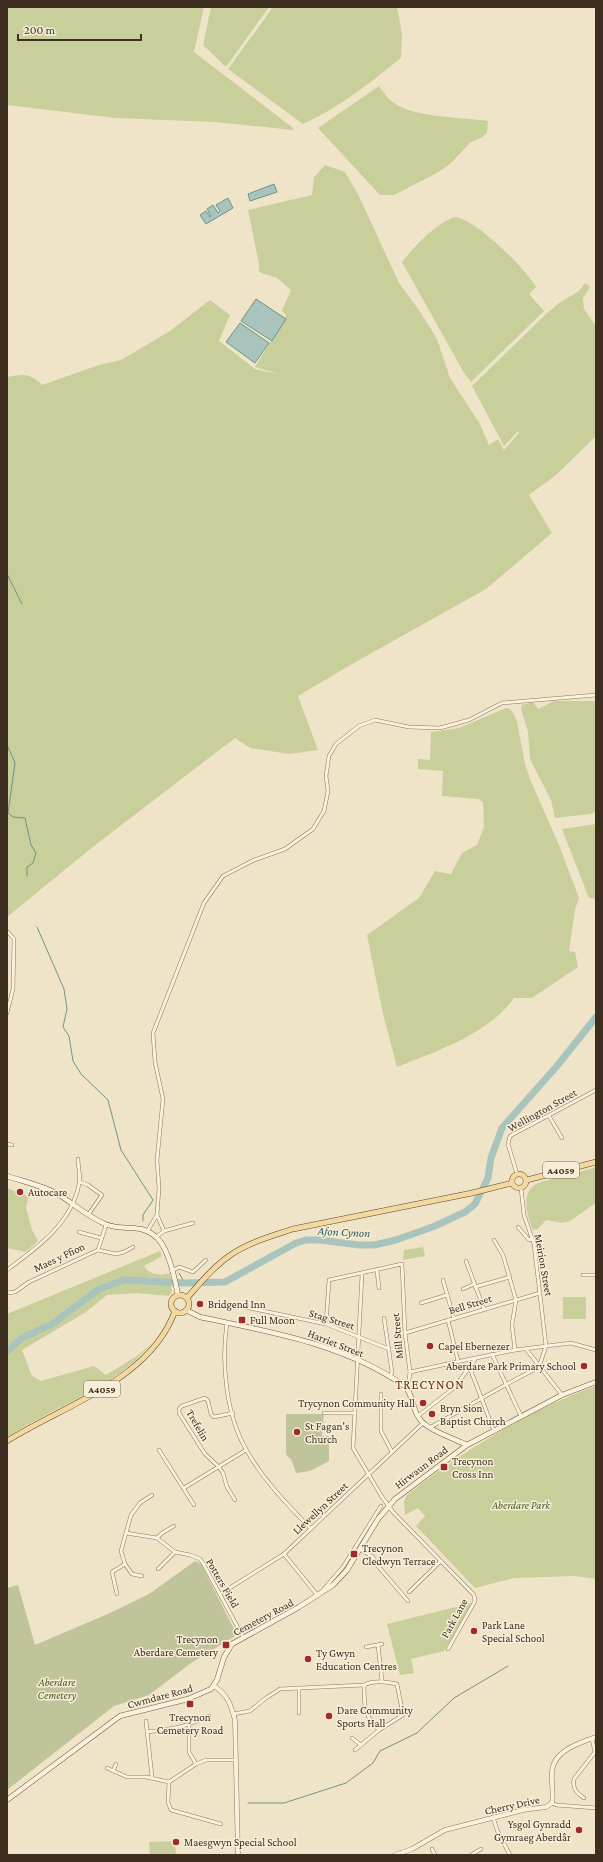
<svg xmlns="http://www.w3.org/2000/svg" width="603" height="1862" viewBox="0 0 603 1862" font-family="'Crimson Pro',serif">
  <style>
    .green { fill: #c9cf9b }
    .cemetery { fill: #bfc49a }
    .water { fill: #a9c4bc; stroke: #6f938a }
    .lines { fill: none; stroke-linecap: round; stroke-linejoin: round }
    .stream { stroke: #6f938a; stroke-width: 1 }
    .river { stroke: #a9c4bc; stroke-width: 7 }
    .minor-casing { stroke: #8d765c; stroke-width: 4 }
    .tertiary-casing { stroke: #8d765c; stroke-width: 5 }
    .secondary-casing { stroke: #6f573f; stroke-width: 5.5 }
    .primary-casing { stroke: #5b4430; stroke-width: 6 }
    .minor { stroke: #faf1dc; stroke-width: 3 }
    .tertiary { stroke: #faf1dc; stroke-width: 4 }
    .secondary { stroke: #faf1dc; stroke-width: 4.5 }
    .primary { stroke: #f3d9a0; stroke-width: 5 }
    .poi-dot { fill: #9e2a2b; stroke: #f7eed8; stroke-width: 1.5 }
    .labels { text-anchor: middle; dominant-baseline: central; stroke-width: 3; stroke-linejoin: round; paint-order: stroke }
    .shield { fill: #f7eed8; stroke: #756857; stroke-width: 1 }
    .shield-label { font-size: 10px; font-weight: bold; fill: #3d2e20 }
    .street-label { font-size: 11px; fill: #3d2e20; stroke: #f7eed8 }
    .poi-label { font-size: 11px; fill: #3d2e20; stroke: #f7eed8; text-anchor: start }
    .park-label { font-size: 11px; font-style: italic; fill: #4d5a26; stroke: #f7eed8 }
    .water-label { font-size: 12px; font-style: italic; fill: #2f5d5a; stroke: #f7eed8 }
    .quarter-label { font-size: 13px; letter-spacing: 1px; fill: #6b2e1e; stroke: #f7eed8 }
  </style>
  <rect width="100%" height="100%" fill="#f0e4c8"/>
  <g class="green">
    <polygon points="7,7 204,7 194,52 293,128 293,130 215,122 115,118 7,105"/>
    <polygon points="211,7 269,7 226,67 203,45"/>
    <path d="M273,7H397L402,34L401,58C371,82 339,108 303,124L228,69Z"/>
    <path d="M379,86C382,90 385,95 389,99C407,118 462,117 488,121L487,133L481,138L471,142L450,164L437,173L394,195H380L318,128Z"/>
    <path d="M325,165L345,172L359,196L399,283L419,310L437,339L450,378L480,424L489,445L498,439L504,450L519,433L518,431L504,446L472,386L545,315L559,303L579,291L585,283L590,287L583,298L584,309L596,326V436L556,475L529,495L552,533L486,589L352,664L298,696L318,750L289,754L250,748L235,738L94,846L7,917V377C23,374 31,373 42,385L99,365L121,360L170,331L210,300L230,315L219,341L255,369L281,375L255,367L286,316L282,310L291,290L277,278L259,272V264L248,210L312,195L314,177Z"/>
    <path d="M454,217C474,217 526,269 536,287L529,294L544,311L471,382L464,373L402,262C416,245 433,226 454,217Z"/>
    <polygon points="554,701 596,701 596,812 590,814 555,818 551,800 530,759 528,732 521,709 522,705 533,702 538,709"/>
    <path d="M506,708L510,709L513,713L517,721L525,764L530,779L559,845L579,898L575,910L569,951L575,952L578,967L532,998H514C487,1035 439,1050 397,1067L383,1014L367,935L419,898L435,871L451,874L462,853L477,845L484,827L483,802L478,799L442,796L443,771L418,769V759L430,760L431,732L459,728Z"/>
    <polygon points="596,824 596,899 589,898 562,829"/>
    <path d="M596,1167V1203L570,1221L562,1223L546,1220L538,1229L533,1230C528,1218 521,1197 533,1186C540,1181 552,1179 560,1177C572,1174 584,1171 596,1167Z"/>
    <polygon points="7,1188 29,1196 26,1207 32,1230 38,1241 26,1252 7,1248"/>
    <polygon points="423,1247 425,1256 403,1260 404,1250"/>
    <path d="M160,1251L162,1256L144,1266C149,1275 161,1276 170,1273L172,1291L169,1296L137,1293L107,1295L86,1312L22,1350L32,1376L41,1381L94,1366L106,1375L137,1356L151,1344C113,1389 55,1406 7,1437V1314Z"/>
    <rect x="563" y="1297" width="23" height="22"/>
    <path d="M596,1386V1579L575,1576L514,1578L475,1588L416,1526L425,1516L418,1508L405,1515L404,1502L407,1495C463,1451 527,1411 596,1386Z"/>
    <polygon points="472,1603 444,1651 411,1659 414,1673 400,1675 387,1624"/>
    <polygon points="175,1841 176,1855 150,1855 149,1842"/>
  </g>
  <g class="cemetery">
    <polygon points="286,1414 324,1414 322,1436 329,1436 329,1461 310,1471 296,1473 291,1459 288,1457 286,1454"/>
    <polygon points="195,1561 201,1564 237,1635 191,1663 149,1695 114,1706 7,1790 7,1588 18,1585 35,1645 110,1613 149,1594"/>
  </g>
  <g class="water">
    <polygon points="274,184 277,192 250,201 248,194"/>
    <polygon points="228,198 233,208 206,224 200,215 206,211 210,217 211,216 207,209 213,205 218,213 220,211 216,205"/>
    <polygon points="256,299 286,319 272,341 241,321"/>
    <polygon points="240,323 269,343 255,363 226,342"/>
  </g>
  <g class="lines">
    <g class="stream">
      <polyline points="7,574 22,604"/>
      <polyline points="7,745 15,763 8,813 13,817 25,818 31,845 36,853 33,863 27,867 27,876"/>
      <polyline points="37,927 64,989 67,1009 63,1027 69,1036 73,1061 81,1074 108,1100 121,1150 153,1200 143,1215 143,1221"/>
      <polyline points="179,1273 185,1283"/>
      <polyline points="248,1803 284,1803 346,1783 373,1763 380,1751 417,1733 454,1698 508,1666"/>
    </g>
    <polyline class="river" points="7,1351 22,1338 52,1324 99,1289 124,1280 185,1283 225,1282 296,1243 306,1240 320,1240 359,1245 374,1245 396,1240 435,1226 465,1212 475,1204 488,1178 491,1158 502,1128 557,1066 596,1017"/>
    <g class="minor-casing">
      <g id="minor">
        <polyline points="7,931 14,939 13,989 7,1013"/>
        <polyline points="549,1116 562,1138"/>
        <polyline points="7,1144 12,1145"/>
        <polyline points="517,1174 508,1144 510,1136 596,1090"/>
        <polyline points="80,1182 88,1185 102,1195 88,1215"/>
        <polyline points="518,1227 529,1240 532,1239"/>
        <polyline points="148,1230 157,1215 159,1188 157,1160 163,1099 155,1062 153,1033 204,903 223,876 254,860 285,849 313,829 324,811 328,791 326,776 329,756 336,744 359,726 375,720 409,727 440,728 469,720 502,703 596,695"/>
        <polyline points="164,1231 193,1223"/>
        <polyline points="79,1232 101,1238"/>
        <polyline points="156,1237 164,1231 157,1215"/>
        <polyline points="494,1240 503,1255 516,1300 512,1325 515,1350"/>
        <polyline points="98,1250 106,1225"/>
        <polyline points="466,1261 484,1309"/>
        <path d="M7,1270C37,1248 72,1223 79,1184C81,1176 78,1167 78,1159"/>
        <polyline points="172,1271 179,1267 193,1272 206,1260"/>
        <polyline points="377,1271 379,1288"/>
        <polyline points="362,1274 353,1448 382,1497 393,1512 474,1595 475,1601 448,1649"/>
        <polyline points="583,1275 596,1275"/>
        <polyline points="443,1280 454,1319"/>
        <polyline points="475,1287 510,1277"/>
        <polyline points="463,1289 474,1284"/>
        <polyline points="7,1293 15,1292 29,1282 98,1250 116,1254 124,1252 133,1247"/>
        <polyline points="421,1303 447,1295"/>
        <polyline points="244,1307 326,1324 389,1349"/>
        <polyline points="384,1318 392,1372 390,1377"/>
        <polyline points="448,1320 458,1361"/>
        <path d="M227,1323C221,1362 226,1416 247,1451C264,1481 288,1505 311,1529"/>
        <polyline points="326,1324 329,1280 402,1264 405,1333 410,1372 409,1380 406,1387"/>
        <polyline points="405,1333 540,1293"/>
        <polyline points="526,1349 562,1395"/>
        <polyline points="492,1354 521,1416"/>
        <polyline points="468,1369 471,1371 494,1431"/>
        <polyline points="410,1372 475,1358"/>
        <polyline points="381,1394 381,1431 392,1452"/>
        <polyline points="233,1413 214,1417 211,1414 208,1401 205,1398 182,1406 179,1409 179,1413 205,1454 218,1466 223,1473 227,1487 235,1500"/>
        <polyline points="324,1413 355,1413"/>
        <polyline points="418,1416 455,1387 476,1358 515,1350 571,1343 596,1350"/>
        <polyline points="431,1427 507,1384 539,1367 546,1346 534,1244 524,1215 521,1188"/>
        <polyline points="159,1450 194,1505"/>
        <polyline points="184,1488 246,1450"/>
        <polyline points="126,1533 157,1538 175,1552 190,1555 200,1559 203,1563 243,1637"/>
        <polyline points="157,1538 162,1533 174,1526"/>
        <polyline points="360,1549 373,1557 377,1565 408,1601"/>
        <polyline points="284,1554 318,1596"/>
        <polyline points="158,1569 175,1552"/>
        <polyline points="142,1576 132,1574 125,1564 121,1551 131,1515 140,1503 152,1495"/>
        <polyline points="323,1590 343,1567 381,1506"/>
        <polyline points="409,1592 441,1561"/>
        <polyline points="117,1594 112,1572 125,1564"/>
        <polyline points="220,1594 284,1554 423,1423"/>
        <polyline points="378,1645 382,1681"/>
        <polyline points="366,1647 382,1644"/>
        <path d="M364,1685C365,1708 362,1712 379,1730"/>
        <polyline points="299,1688 299,1713"/>
        <path d="M233,1714L250,1711L266,1698L280,1689L364,1685C375,1680 385,1682 397,1684L403,1715L379,1730L361,1745L352,1738"/>
        <polyline points="146,1721 152,1777"/>
        <polyline points="189,1725 189,1752 196,1764"/>
        <path d="M147,1732C172,1729 186,1727 209,1716"/>
        <polyline points="355,1750 361,1745"/>
        <polyline points="107,1768 127,1777 146,1777 169,1782"/>
        <polyline points="113,1771 116,1764"/>
        <polyline points="169,1782 168,1802 171,1810 221,1824"/>
        <polyline points="169,1782 196,1764 206,1760 236,1760"/>
        <path d="M584,1798C577,1793 572,1789 574,1779L595,1752L592,1739"/>
        <polyline points="552,1803 556,1805 596,1808"/>
        <polyline points="493,1817 497,1830 510,1855"/>
        <polyline points="432,1849 435,1855"/>
        <polyline points="471,1855 481,1849"/>
      </g>
    </g>
    <g class="tertiary-casing">
      <g id="tertiary">
        <path d="M214,1686C228,1695 231,1705 235,1720L238,1855"/>
        <path d="M395,1855L412,1849L445,1830L523,1810L546,1807L552,1803C554,1793 551,1783 552,1772C553,1751 579,1743 596,1737"/>
      </g>
    </g>
    <g class="secondary-casing">
      <g id="secondary">
        <path d="M7,1176C25,1182 45,1186 61,1196C76,1206 89,1217 105,1224C124,1232 141,1222 157,1238C169,1249 175,1279 178,1295"/>
        <path d="M186,1310L200,1317C270,1332 346,1344 406,1387C413,1396 412,1408 419,1418C425,1429 455,1439 467,1445"/>
        <polyline points="7,1800 120,1716 188,1699 211,1689 217,1680 224,1657 232,1644 299,1607 333,1585 347,1570 378,1519 395,1499 467,1445 562,1395 596,1382"/>
      </g>
    </g>
    <g class="primary-casing">
      <g id="primary">
        <circle cx="519" cy="1181" r="7"/>
        <polyline points="527,1180 596,1162"/>
        <circle cx="180" cy="1304" r="9"/>
        <path d="M187,1298C201,1282 214,1266 232,1254C250,1242 272,1236 293,1229L472,1193L512,1183"/>
        <path d="M7,1441C64,1405 150,1380 175,1311"/>
      </g>
    </g>
    <use href="#minor" class="minor"/>
    <use href="#tertiary" class="tertiary"/>
    <use href="#secondary" class="secondary"/>
    <use href="#primary" class="primary"/>
  </g>
  <g class="poi-dot">
    <circle cx="20" cy="1192" r="4"/>
    <circle cx="200" cy="1304" r="4"/>
    <rect x="238" y="1316" width="8" height="8" rx="2"/>
    <circle cx="430" cy="1346" r="4"/>
    <circle cx="584" cy="1366" r="4"/>
    <circle cx="423" cy="1403" r="4"/>
    <circle cx="432" cy="1414" r="4"/>
    <circle cx="297" cy="1432" r="4"/>
    <rect x="440" y="1463" width="8" height="8" rx="2"/>
    <rect x="350" y="1550" width="8" height="8" rx="2"/>
    <circle cx="474" cy="1631" r="4"/>
    <rect x="222" y="1641" width="8" height="8" rx="2"/>
    <circle cx="308" cy="1659" r="4"/>
    <rect x="186" y="1700" width="8" height="8" rx="2"/>
    <circle cx="329" cy="1716" r="4"/>
    <circle cx="579" cy="1830" r="4"/>
    <circle cx="176" cy="1842" r="4"/>
  </g>
  <g class="labels">
    <g class="shield">
      <rect x="543" y="1162" width="36" height="16" rx="3"/>
      <rect x="84" y="1381" width="36" height="16" rx="3"/>
    </g>
    <g class="shield-label">
      <text x="561" y="1170">A4059</text>
      <text x="102" y="1389">A4059</text>
    </g>
    <g class="street-label">
      <text transform="translate(542 1110) rotate(-29)">Wellington Street</text>
      <text transform="translate(59 1257) rotate(-25)">Maes y Ffion</text>
      <text transform="translate(544 1265) rotate(80)">Meirion Street</text>
      <text transform="translate(470 1304) rotate(-17)">Bell Street</text>
      <text transform="translate(332 1319) rotate(17)">Stag Street</text>
      <text transform="translate(397 1336) rotate(-95)">Mill Street</text>
      <text transform="translate(336 1343) rotate(21)">Harriet Street</text>
      <text transform="translate(198 1425) rotate(60)">Trefelin</text>
      <text transform="translate(421 1467) rotate(-37)">Hirwaun Road</text>
      <text transform="translate(320 1508) rotate(-43)">Llewellyn Street</text>
      <text transform="translate(223 1583) rotate(60)">Potters Field</text>
      <text transform="translate(263 1617) rotate(-28)">Cemetery Road</text>
      <text transform="translate(454 1618) rotate(-61)">Park Lane</text>
      <text transform="translate(160 1696) rotate(-15)">Cwmdare Road</text>
      <text transform="translate(512 1805) rotate(-12)">Cherry Drive</text>
    </g>
    <g class="poi-label">
      <text x="28" y="1192">Autocare</text>
      <text x="208" y="1304">Bridgend Inn</text>
      <text x="250" y="1320">Full Moon</text>
      <text x="438" y="1346">Capel Ebernezer</text>
      <text x="576" y="1366" text-anchor="end">Aberdare Park Primary School</text>
      <text x="415" y="1403" text-anchor="end">Trycynon Community Hall</text>
      <text x="440" y="1408">Bryn Sion<tspan x="440" dy="13">Baptist Church</tspan></text>
      <text x="305" y="1426">St Fagan's<tspan x="305" dy="13">Church</tspan></text>
      <text x="452" y="1461">Trecynon<tspan x="452" dy="13">Cross Inn</tspan></text>
      <text x="362" y="1548">Trecynon<tspan x="362" dy="13">Cledwyn Terrace</tspan></text>
      <text x="482" y="1625">Park Lane<tspan x="482" dy="13">Special School</tspan></text>
      <text x="218" y="1639" text-anchor="end">Trecynon<tspan x="218" dy="13">Aberdare Cemetery</tspan></text>
      <text x="316" y="1653">Ty Gwyn<tspan x="316" dy="13">Education Centres</tspan></text>
      <text x="337" y="1710">Dare Community<tspan x="337" dy="13">Sports Hall</tspan></text>
      <text x="190" y="1717" text-anchor="middle">Trecynon<tspan x="190" dy="13">Cemetery Road</tspan></text>
      <text x="571" y="1824" text-anchor="end">Ysgol Gynradd<tspan x="571" dy="13">Gymraeg Aberdâr</tspan></text>
      <text x="184" y="1842">Maesgwyn Special School</text>
    </g>
    <g class="park-label">
      <text x="521" y="1505">Aberdare Park</text>
      <text x="57" y="1682">Aberdare<tspan x="57" dy="13">Cemetery</tspan></text>
    </g>
    <g class="water-label">
      <text transform="translate(344 1232) rotate(3)">Afon Cynon</text>
    </g>
    <g class="quarter-label">
      <text x="430" y="1384">TRECYNON</text>
    </g>
  </g>
  <rect width="603" height="1862" fill="none" stroke="#3d2e20" stroke-width="16"/>
  <path d="M18 34v6h123v-6" fill="none" stroke="#3d2e20" stroke-width="2"/>
  <text x="24" y="34" font-size="12" fill="#3d2e20" stroke="#f7eed8" stroke-width="3" paint-order="stroke">200 m</text>
</svg>
